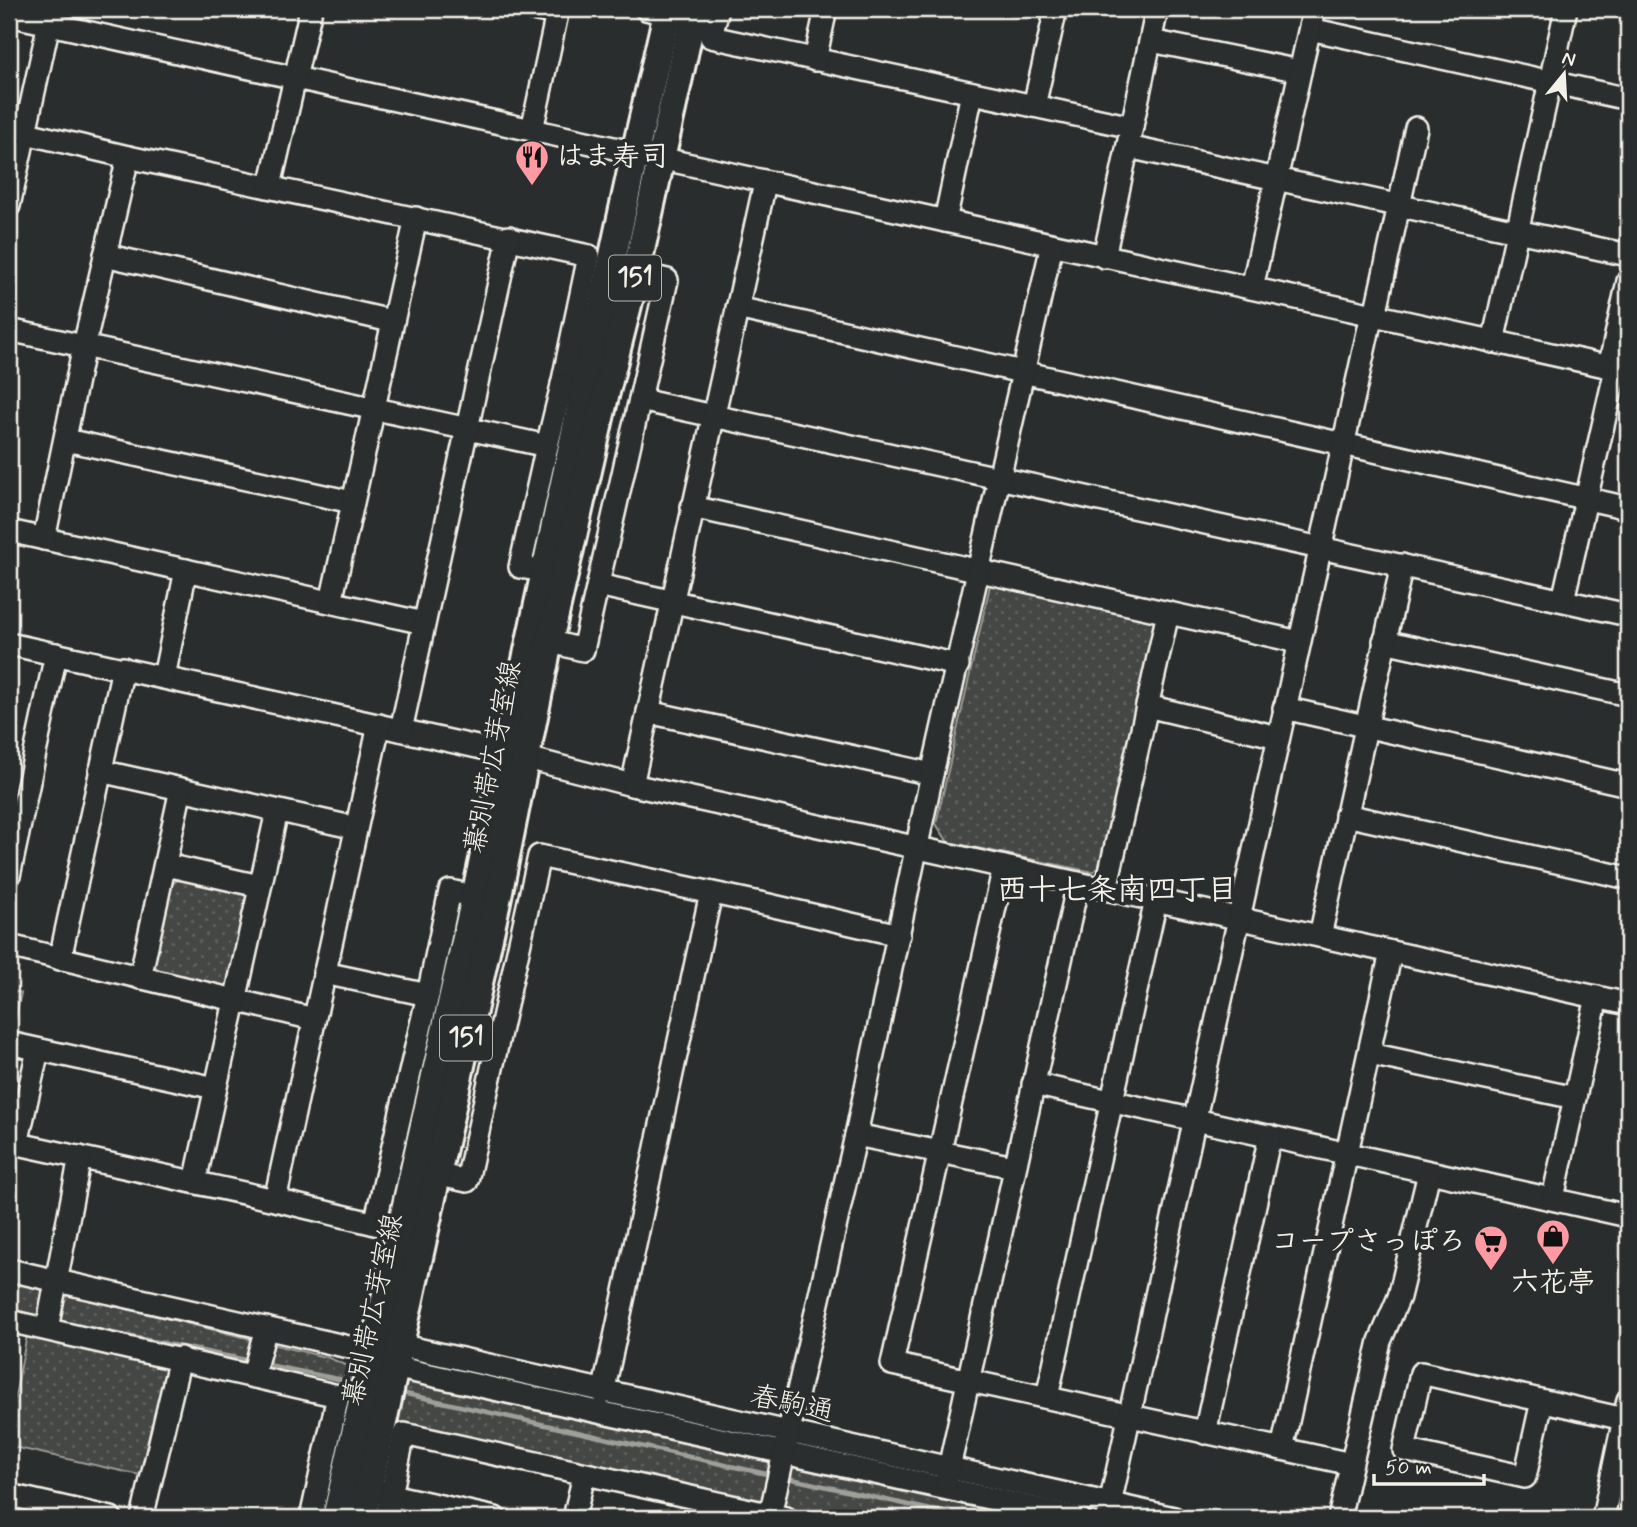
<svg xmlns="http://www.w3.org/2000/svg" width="1637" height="1527" viewBox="0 0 1637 1527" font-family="Mynerve,'Klee One',sans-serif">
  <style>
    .park { fill: url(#park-dots); stroke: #9c9c96; stroke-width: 2 }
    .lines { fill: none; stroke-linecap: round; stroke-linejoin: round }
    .stream { stroke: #9f9f9a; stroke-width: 4.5 }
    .minor-casing { stroke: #f4f1e8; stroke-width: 26 }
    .major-casing { stroke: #f4f1e8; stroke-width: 32 }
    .minor { stroke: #2a2d2e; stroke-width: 21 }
    .major { stroke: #2a2d2e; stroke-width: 26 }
    .labels { text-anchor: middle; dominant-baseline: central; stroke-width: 7; stroke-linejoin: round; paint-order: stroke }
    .shield { fill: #2a2d2e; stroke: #b7b6b0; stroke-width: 2 }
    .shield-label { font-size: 26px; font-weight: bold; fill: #f4f1e8 }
    .poi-label { font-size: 28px; font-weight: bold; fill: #f4f1e8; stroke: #2a2d2e; text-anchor: start }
    .street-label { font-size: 28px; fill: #f4f1e8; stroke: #2a2d2e }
    .neighbourhood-label { font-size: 30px; font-weight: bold; fill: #f4f1e8; stroke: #2a2d2e }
  </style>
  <defs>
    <pattern id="park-dots" width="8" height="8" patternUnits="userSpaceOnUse" patternTransform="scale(1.75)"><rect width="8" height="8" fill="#444645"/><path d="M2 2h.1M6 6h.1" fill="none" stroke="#606160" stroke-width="1.8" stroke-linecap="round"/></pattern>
  </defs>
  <rect width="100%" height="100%" fill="#2a2d2e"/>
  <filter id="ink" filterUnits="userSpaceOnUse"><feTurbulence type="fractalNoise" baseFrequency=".0143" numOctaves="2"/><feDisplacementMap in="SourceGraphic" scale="14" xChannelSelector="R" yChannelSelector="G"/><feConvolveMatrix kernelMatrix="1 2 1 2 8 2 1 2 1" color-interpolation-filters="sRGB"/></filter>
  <g filter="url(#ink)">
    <g class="park">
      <polygon points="991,581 1158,620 1103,863 1093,872 948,842 936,824"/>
      <polygon points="181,878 240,890 248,899 230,983 223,990 162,975 153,963 169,886"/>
      <polygon points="9,990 21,993 11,1038 9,1038"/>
      <polygon points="9,1280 329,1358 348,1366 418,1384 1034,1518 823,1518 392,1426 396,1401 9,1315"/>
      <polygon points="27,1335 162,1365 168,1374 144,1476 9,1446 9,1427"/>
    </g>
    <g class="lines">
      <g class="stream">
        <polyline points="78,1326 251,1361"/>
        <polyline points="263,1364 358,1383"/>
        <polyline points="397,1392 771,1475"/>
        <polyline points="783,1477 967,1518"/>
      </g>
      <g class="minor-casing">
        <g id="minor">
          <polyline points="532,9 557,14"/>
          <polyline points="646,9 667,14"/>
          <polyline points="718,9 711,37 1132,127"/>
          <polyline points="9,15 1628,371"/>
          <polyline points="1310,29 1628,99"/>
          <polyline points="1151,41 1300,71"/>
          <polyline points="815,60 826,9"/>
          <polyline points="1034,106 1056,9"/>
          <polyline points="9,129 128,157 589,256 562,385 599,394"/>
          <polyline points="532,130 558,9"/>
          <polyline points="1128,147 1628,255"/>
          <polyline points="270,186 311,9"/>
          <polyline points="9,206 52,9"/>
          <polyline points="945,221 972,93"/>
          <polyline points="105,255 391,321"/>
          <polyline points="1104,257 1157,9"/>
          <polyline points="1252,288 1314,9"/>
          <polyline points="737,308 1628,508"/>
          <polyline points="1375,315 1416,128"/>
          <polyline points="9,330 547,446 562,385"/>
          <polyline points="1493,342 1566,9"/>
          <polyline points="1609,367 1628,281"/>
          <polyline points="640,400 1628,615"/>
          <polyline points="66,440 352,502"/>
          <polyline points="692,507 1299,642"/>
          <polyline points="9,531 424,623"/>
          <polyline points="44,539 84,346 128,157"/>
          <polyline points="546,571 520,567 547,446"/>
          <polyline points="598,585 958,665"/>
          <polyline points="1563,600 1616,369"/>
          <polyline points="331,602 416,218"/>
          <polyline points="536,638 583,650 667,280 636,273"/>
          <polyline points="1384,641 1628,695"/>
          <polyline points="9,644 527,758 632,785 1628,1004"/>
          <polyline points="164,677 186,570"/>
          <polyline points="1147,706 1278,737"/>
          <polyline points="1284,708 1628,785"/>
          <polyline points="648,712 932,774"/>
          <polyline points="401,730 509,237"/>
          <polyline points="100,771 356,828"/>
          <polyline points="632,785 765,183"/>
          <polyline points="1346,815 1628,878"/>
          <polyline points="166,865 259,886"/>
          <polyline points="1004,867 892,1364 1351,1464"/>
          <polyline points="9,876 56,654"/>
          <polyline points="1106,889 1168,613"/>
          <polyline points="1320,936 1402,565"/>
          <polyline points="9,946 314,1019"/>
          <polyline points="60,959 123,668"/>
          <polyline points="324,973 428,995 450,891 491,900"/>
          <polyline points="140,978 181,789"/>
          <polyline points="9,1043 215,1088"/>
          <polyline points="1370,1054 1575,1098"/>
          <polyline points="1033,1084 1628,1216"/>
          <polyline points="856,1135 1014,1167"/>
          <polyline points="9,1142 275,1200 401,1230"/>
          <polyline points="17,1144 38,1050"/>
          <polyline points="422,1171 467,1181 539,856 769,905 899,935"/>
          <polyline points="195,1182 277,811"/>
          <polyline points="1553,1198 1597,997"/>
          <polyline points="275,1200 379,725"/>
          <polyline points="375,1224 428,995"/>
          <polyline points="9,1270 344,1346 373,1351 399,1345 1174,1518"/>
          <polyline points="9,1321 338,1396 311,1518"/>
          <polyline points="47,1329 80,1157"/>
          <polyline points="383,1358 394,1367 1079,1518"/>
          <polyline points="253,1375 266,1328"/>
          <polyline points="603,1393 711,893"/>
          <polyline points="1047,1397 1156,900"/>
          <polyline points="1542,1401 1525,1477 1404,1450 1421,1373 1628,1420"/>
          <polyline points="1205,1433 1270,1136"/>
          <polyline points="1282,1449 1391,952"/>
          <polyline points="946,1482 1078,883"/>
          <polyline points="377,1492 495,1518"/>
          <polyline points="9,1495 111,1518"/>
          <polyline points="770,1515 856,1135 932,774 1052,245"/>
          <polyline points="142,1518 180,1358"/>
          <polyline points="386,1518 404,1434 786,1518"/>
          <polyline points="574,1518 584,1475"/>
          <polyline points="1107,1518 1372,314"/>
          <polyline points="1339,1518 1380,1341 1399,1297 1429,1173"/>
          <polyline points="1603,1518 1628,1400"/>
        </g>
      </g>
      <g class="major-casing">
        <g id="major">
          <polyline points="336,1518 475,897 635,153 668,9"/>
          <polyline points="362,1518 497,901 549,641 605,396 636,273 694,9"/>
        </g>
      </g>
      <use href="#minor" class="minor"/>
      <use href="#major" class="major"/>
    </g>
  </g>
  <defs>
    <g id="restaurant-pin" transform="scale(1.75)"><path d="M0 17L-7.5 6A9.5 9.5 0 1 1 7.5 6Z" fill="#ff9aa2" stroke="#2a2d2e"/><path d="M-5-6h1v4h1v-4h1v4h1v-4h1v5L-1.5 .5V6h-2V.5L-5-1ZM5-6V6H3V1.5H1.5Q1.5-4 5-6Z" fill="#111"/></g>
    <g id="shop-pin" transform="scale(1.75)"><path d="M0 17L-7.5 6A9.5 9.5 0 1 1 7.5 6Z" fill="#ff9aa2" stroke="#2a2d2e"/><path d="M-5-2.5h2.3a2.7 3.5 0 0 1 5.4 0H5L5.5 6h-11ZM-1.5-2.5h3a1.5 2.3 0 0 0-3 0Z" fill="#111"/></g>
    <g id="supermarket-pin" transform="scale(1.75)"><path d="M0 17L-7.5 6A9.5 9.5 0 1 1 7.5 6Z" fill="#ff9aa2" stroke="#2a2d2e"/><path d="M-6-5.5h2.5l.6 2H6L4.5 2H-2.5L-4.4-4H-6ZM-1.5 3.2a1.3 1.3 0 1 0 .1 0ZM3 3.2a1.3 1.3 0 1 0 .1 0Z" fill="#111"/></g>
  </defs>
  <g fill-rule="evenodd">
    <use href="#restaurant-pin" x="532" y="157"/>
    <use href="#shop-pin" x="1553" y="1236"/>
    <use href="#supermarket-pin" x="1491" y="1242"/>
  </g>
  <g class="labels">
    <g class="shield">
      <rect x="609" y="255.5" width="52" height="45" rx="5"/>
      <rect x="440" y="1015.5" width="52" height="45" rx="5"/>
    </g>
    <g class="shield-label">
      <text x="635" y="278">151</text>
      <text x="466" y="1038">151</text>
    </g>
    <g class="poi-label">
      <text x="556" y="157">はま寿司</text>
      <text x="1466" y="1242" text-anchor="end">コープさっぽろ</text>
      <text x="1553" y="1283" text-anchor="middle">六花亭</text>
    </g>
    <g class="street-label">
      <text transform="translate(494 757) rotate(-79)">幕別帯広芽室線</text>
      <text transform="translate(374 1310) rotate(-78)">幕別帯広芽室線</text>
      <text transform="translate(792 1405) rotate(12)">春駒通</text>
    </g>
    <g class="neighbourhood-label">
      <text x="1117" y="890">西十七条南四丁目</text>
    </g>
  </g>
  <rect width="1637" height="1527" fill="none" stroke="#2a2d2e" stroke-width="35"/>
  <rect x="18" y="18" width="1602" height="1492" fill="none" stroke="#f4f1e8" stroke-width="2.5" filter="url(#ink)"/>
  <g transform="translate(1564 74) rotate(18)" stroke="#2a2d2e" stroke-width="5" paint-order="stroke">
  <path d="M0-5L12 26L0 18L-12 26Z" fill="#f4f1e8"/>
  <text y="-10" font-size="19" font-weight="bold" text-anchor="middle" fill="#f4f1e8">N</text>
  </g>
  <path d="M1374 1474v10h110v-10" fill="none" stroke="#f4f1e8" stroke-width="3.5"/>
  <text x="1385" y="1474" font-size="21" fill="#f4f1e8" stroke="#2a2d2e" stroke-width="5" paint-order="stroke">50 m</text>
</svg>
